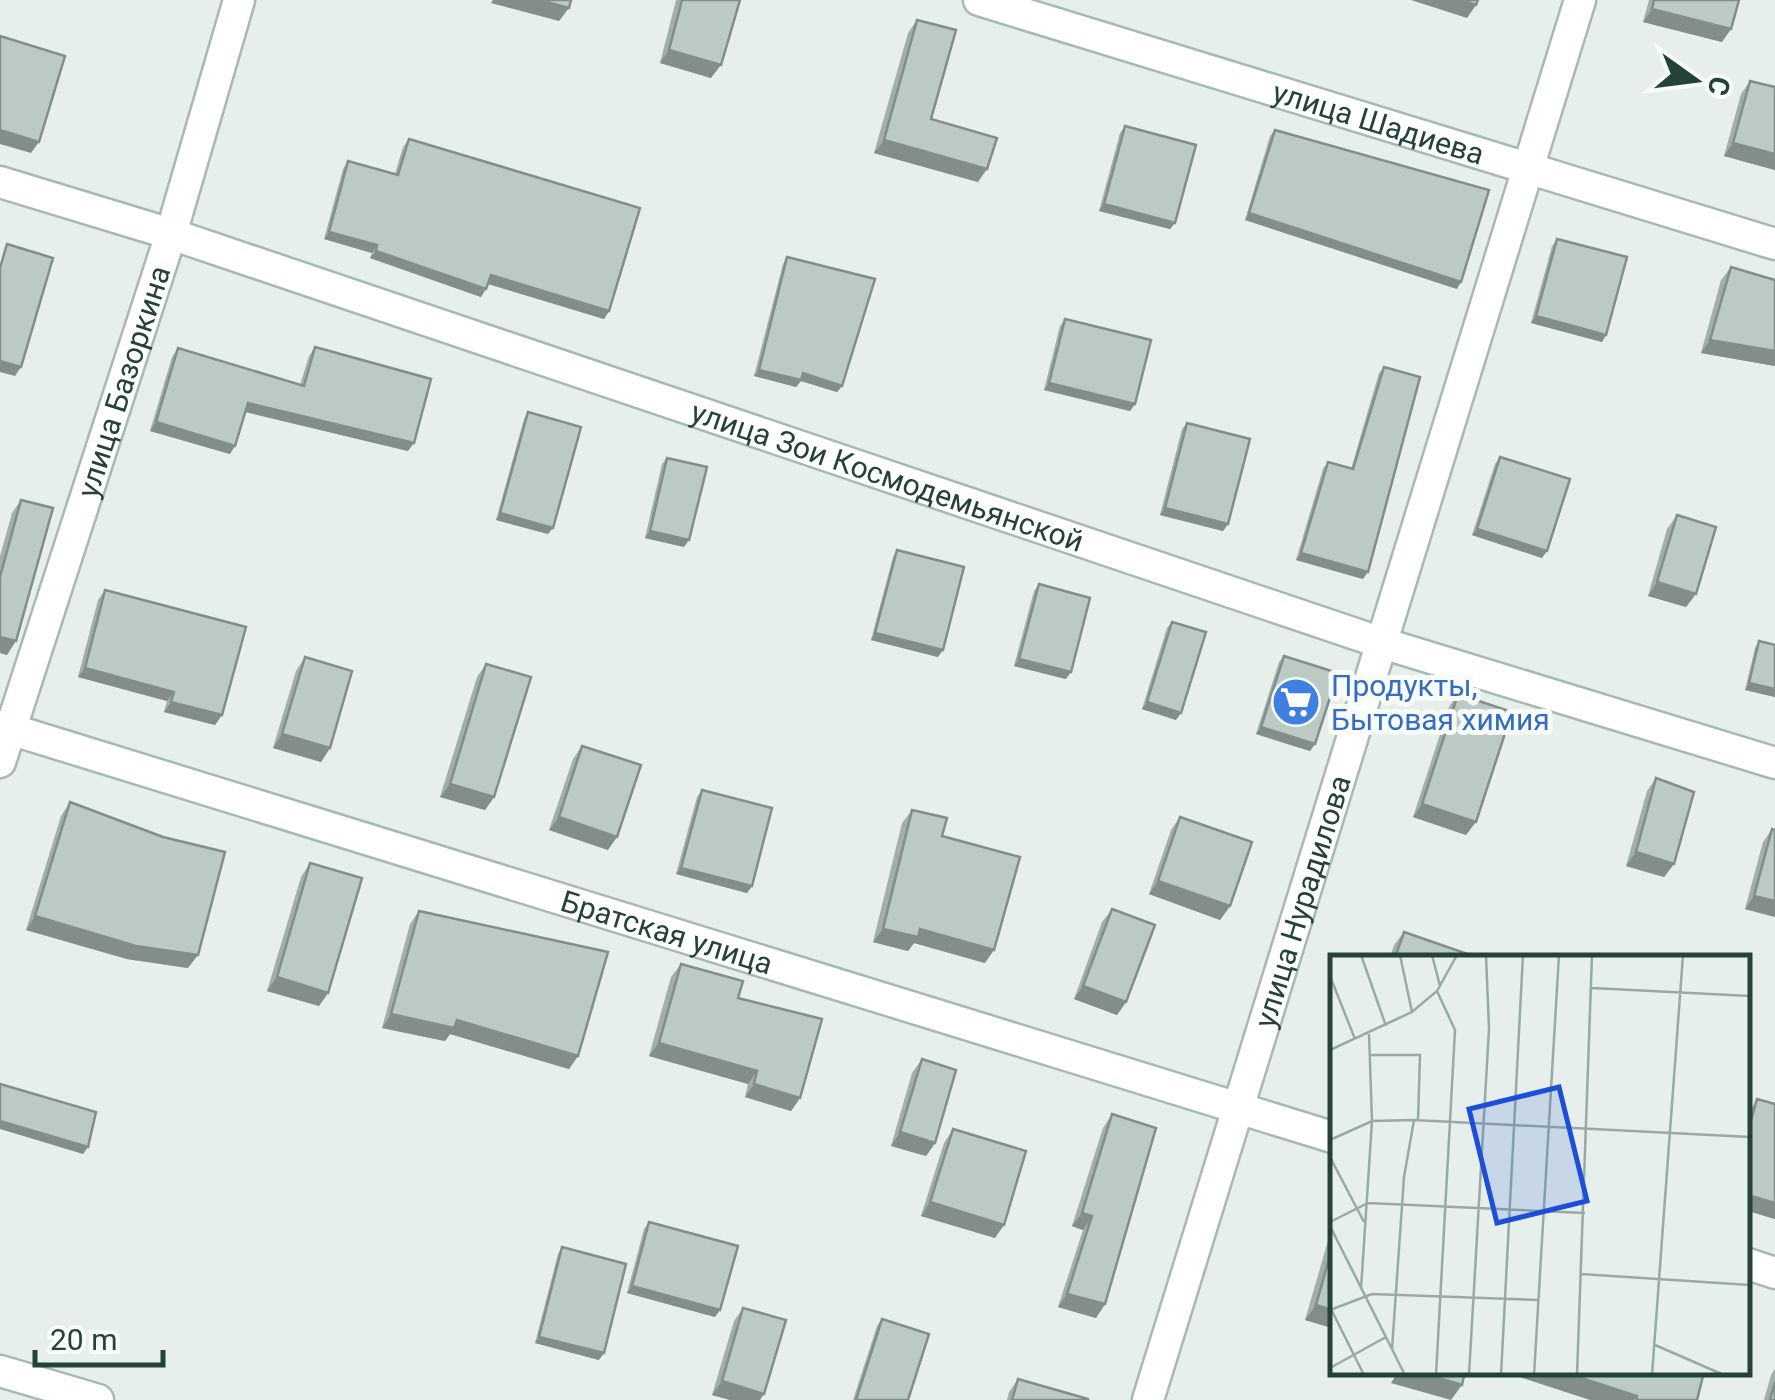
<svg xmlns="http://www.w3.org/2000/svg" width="1775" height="1400" viewBox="0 0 1775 1400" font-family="Roboto,sans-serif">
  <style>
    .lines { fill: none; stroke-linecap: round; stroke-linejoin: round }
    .minor-casing { stroke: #a8b8b2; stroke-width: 35 }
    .tertiary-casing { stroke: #a8b8b2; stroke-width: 35 }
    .minor { stroke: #fff; stroke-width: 30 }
    .tertiary { stroke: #fff; stroke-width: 30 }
    .wall { fill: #a1aea9 }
    .shaded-wall { fill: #838d89 }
    .building { fill: #bbcac4; stroke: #838d89; stroke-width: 2.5 }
    .labels { text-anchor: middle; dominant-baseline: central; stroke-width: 10; stroke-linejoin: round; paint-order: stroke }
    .street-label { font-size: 30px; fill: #24423a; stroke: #f7fbf9 }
    .shop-label { font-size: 30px; fill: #366cbe; stroke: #f7fbf9; text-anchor: start }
    .inset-road { fill: none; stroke: #98aaa4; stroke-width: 2.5 }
    .view { fill: #1d4ed8; fill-opacity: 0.15; stroke: #1d4ed8; stroke-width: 5 }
    .inset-edge { fill: none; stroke: #24423a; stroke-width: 5 }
  </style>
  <rect width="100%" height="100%" fill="#e6efeb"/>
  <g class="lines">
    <g class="minor-casing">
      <g id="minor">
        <path id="s1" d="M979,0L1775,244"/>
        <path id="s2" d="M0,182L171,234L1382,643L1775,763"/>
        <path id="s3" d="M0,726L1332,1137"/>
        <path id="s4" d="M0,762L171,234L239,0"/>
        <polyline points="1748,1264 1775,1273"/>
        <polyline points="0,1371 98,1400"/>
      </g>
    </g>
    <g class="tertiary-casing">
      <g id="tertiary">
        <path id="s5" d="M1148,1400L1580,0"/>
      </g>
    </g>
    <use href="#minor" class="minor"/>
    <use href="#tertiary" class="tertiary"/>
  </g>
  <g class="wall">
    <polygon points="676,0 740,0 711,78 660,63"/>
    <polygon points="1649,0 1739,0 1722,42 1643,22"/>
    <polygon points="917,20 931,119 978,182 874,153 908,33"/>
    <polygon points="1750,81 1775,87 1775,170 1724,156 1741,94"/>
    <polygon points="1125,126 1175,223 1170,229 1099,211 1120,133"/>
    <polygon points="1275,130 1457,289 1245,220 1270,136"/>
    <polygon points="409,139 609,311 604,319 488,284 481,297 370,258 372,253 324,239 343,169 348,161 395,174 403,147"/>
    <polygon points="1557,239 1602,342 1531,323 1552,246"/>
    <polygon points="787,257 842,386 837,392 801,381 796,387 754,376 783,264"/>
    <polygon points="1731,267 1775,280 1775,366 1701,353 1721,280"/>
    <polygon points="1065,319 1135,404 1130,411 1044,390 1060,326"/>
    <polygon points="315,347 408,451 245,412 230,454 150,431 172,357 178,348 300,385 309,356"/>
    <polygon points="1384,367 1363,579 1296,560 1323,469 1328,462 1351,469 1379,373"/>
    <polygon points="528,412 548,534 496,520 524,419"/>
    <polygon points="1187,423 1228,524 1223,531 1160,515 1182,429"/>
    <polygon points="1500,457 1542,558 1472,535 1495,464"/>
    <polygon points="667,458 684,547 645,538 662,464"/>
    <polygon points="21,500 7,655 0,653 0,556 12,513"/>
    <polygon points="1677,515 1686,607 1648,596 1667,529"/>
    <polygon points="897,550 938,657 871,640 893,557"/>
    <polygon points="1039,584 1066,679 1014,666 1034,591"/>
    <polygon points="105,590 222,715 215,725 164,712 167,701 78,677 98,600"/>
    <polygon points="1172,622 1176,720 1142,709 1167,628"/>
    <polygon points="1759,641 1775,645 1775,697 1745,690 1755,648"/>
    <polygon points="1284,656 1310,751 1256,734 1279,662"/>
    <polygon points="305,657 330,748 321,762 273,748 296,671"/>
    <polygon points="486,664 494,797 485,810 440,797 477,677"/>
    <polygon points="1458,694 1466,835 1413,817 1449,707"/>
    <polygon points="582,746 608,850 549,830 573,759"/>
    <polygon points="1656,778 1674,864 1664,877 1626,866 1647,791"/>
    <polygon points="702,790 752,886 747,893 676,874 697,797"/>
    <polygon points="70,802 188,968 127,959 26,930 61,816"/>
    <polygon points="912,810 942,836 985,963 914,943 908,951 873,942 902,823"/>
    <polygon points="1180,817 1230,906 1220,920 1149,894 1171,830"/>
    <polygon points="1772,829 1775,830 1775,917 1745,909 1763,842"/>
    <polygon points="310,863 328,993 319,1006 267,991 301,877"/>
    <polygon points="1112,909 1126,1002 1117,1015 1074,999 1102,922"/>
    <polygon points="419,911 578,1056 569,1069 450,1034 445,1041 382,1028 410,924"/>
    <polygon points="1404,932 1479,958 1390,958 1394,945"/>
    <polygon points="681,964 738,998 800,1098 791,1111 745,1097 748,1084 649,1056 671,977"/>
    <polygon points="922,1059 935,1143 926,1156 891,1146 912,1073"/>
    <polygon points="1757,1099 1775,1219 1748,1211 1748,1114"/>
    <polygon points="1112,1114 1105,1304 1096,1318 1058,1307 1083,1230 1072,1226 1103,1128"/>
    <polygon points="953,1129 995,1238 921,1216 944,1143"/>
    <polygon points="649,1222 715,1317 627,1293 644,1229"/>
    <polygon points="1332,1227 1332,1328 1305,1320"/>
    <polygon points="562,1247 599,1360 535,1343 558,1254"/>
    <polygon points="743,1308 760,1400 730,1400 712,1395 734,1321"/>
    <polygon points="882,1319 908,1400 853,1400 877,1326"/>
    <polygon points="1775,1369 1775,1400 1764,1400 1771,1375"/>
    <polygon points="1018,1379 1088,1400 1007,1400 1009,1392"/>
  </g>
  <g class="shaded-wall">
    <polygon points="493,0 539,0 569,8 559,21 491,3"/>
    <polygon points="1411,0 1461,0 1476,5 1467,18"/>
    <polygon points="1652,9 1731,29 1722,42 1643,22"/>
    <polygon points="669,50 721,65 711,78 660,63"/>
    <polygon points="0,130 39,142 31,153 0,144"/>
    <polygon points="884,140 987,169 978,182 874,153"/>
    <polygon points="1733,143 1775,154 1775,170 1724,156"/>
    <polygon points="1104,204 1175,223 1170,229 1099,211"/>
    <polygon points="1249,213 1461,282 1457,289 1245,220"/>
    <polygon points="329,232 377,245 372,253 324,239"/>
    <polygon points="376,251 486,289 481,297 370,258"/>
    <polygon points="491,275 609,311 604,319 485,283"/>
    <polygon points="1536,316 1606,335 1602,342 1531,323"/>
    <polygon points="1710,340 1775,351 1775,366 1701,353"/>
    <polygon points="0,361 21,367 15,376 0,372"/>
    <polygon points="759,370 803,373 842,386 837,392 801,381 796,387 754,376"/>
    <polygon points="1049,383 1135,404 1130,411 1044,390"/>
    <polygon points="248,403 414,443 408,451 242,411"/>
    <polygon points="156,422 235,446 230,454 150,431"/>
    <polygon points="1165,508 1228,524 1223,531 1160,515"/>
    <polygon points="500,513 553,528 548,534 496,520"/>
    <polygon points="1477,529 1547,551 1542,558 1472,535"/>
    <polygon points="650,531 689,540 684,547 645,538"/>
    <polygon points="1301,553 1368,572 1363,579 1296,560"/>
    <polygon points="1657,582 1696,594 1686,607 1648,596"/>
    <polygon points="875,633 943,650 938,657 871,640"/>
    <polygon points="0,637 16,641 7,655 0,653"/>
    <polygon points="1019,659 1071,672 1066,679 1014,666"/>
    <polygon points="85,668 174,692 167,701 78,677"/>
    <polygon points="1749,683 1775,689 1775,697 1745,690"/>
    <polygon points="171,702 222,715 215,725 164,712"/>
    <polygon points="1147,702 1181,713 1176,720 1142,709"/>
    <polygon points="1261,727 1315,744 1310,751 1256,734"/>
    <polygon points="282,734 330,748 321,762 273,748"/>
    <polygon points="450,784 494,797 485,810 440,797"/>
    <polygon points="1422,804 1476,822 1466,835 1413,817"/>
    <polygon points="559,817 617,837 608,850 549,830"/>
    <polygon points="1636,852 1674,864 1664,877 1626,866"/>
    <polygon points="681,868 752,886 747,893 676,874"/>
    <polygon points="1158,881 1230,906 1220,920 1149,894"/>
    <polygon points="1754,896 1775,901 1775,917 1745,909"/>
    <polygon points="35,916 198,955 188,968 127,959 26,930"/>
    <polygon points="883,929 920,929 994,950 985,963 914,943 908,951 873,942"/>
    <polygon points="277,977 328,993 319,1006 267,991"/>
    <polygon points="1083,986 1126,1002 1117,1015 1074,999"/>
    <polygon points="391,1014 457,1020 578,1056 569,1069 450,1034 445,1041 382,1028"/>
    <polygon points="659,1043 757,1071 748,1084 649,1056"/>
    <polygon points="754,1084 800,1098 791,1111 745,1097"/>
    <polygon points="0,1121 88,1147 83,1154 0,1129"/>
    <polygon points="900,1132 935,1143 926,1156 891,1146"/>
    <polygon points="1748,1195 1775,1203 1775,1219 1748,1211"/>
    <polygon points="930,1202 1004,1225 995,1238 921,1216"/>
    <polygon points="1082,1213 1092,1216 1083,1230 1072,1226"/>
    <polygon points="632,1286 720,1310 715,1317 627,1293"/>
    <polygon points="1067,1294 1105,1304 1096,1318 1058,1307"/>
    <polygon points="1316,1305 1332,1310 1332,1328 1305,1320"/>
    <polygon points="539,1337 604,1353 599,1360 535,1343"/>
    <polygon points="1398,1372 1419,1372 1462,1385 1451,1400 1391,1383"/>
    <polygon points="1504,1372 1563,1372 1637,1396 1634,1400 1590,1400"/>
    <polygon points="722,1381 764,1394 760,1400 730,1400 712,1395"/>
  </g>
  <g class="building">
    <polygon points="539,0 571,0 569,8"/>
    <polygon points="682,0 740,0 721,65 669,50"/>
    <polygon points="1461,0 1478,0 1476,5"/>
    <polygon points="1654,0 1739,0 1731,29 1652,9"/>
    <polygon points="917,20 956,30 931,119 997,138 987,169 884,140"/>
    <polygon points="0,36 65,56 39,142 0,130"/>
    <polygon points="1750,81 1775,87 1775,154 1733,143"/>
    <polygon points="1125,126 1196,145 1175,223 1104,204"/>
    <polygon points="1275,130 1489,190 1461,282 1249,213"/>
    <polygon points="409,139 640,208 609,311 491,275 486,289 376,251 377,245 329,232 348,161 398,175"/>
    <polygon points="1557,239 1627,257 1606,335 1536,316"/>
    <polygon points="7,244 53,258 21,367 0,361 0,268"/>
    <polygon points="787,257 875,279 842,386 803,373 801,380 759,370"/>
    <polygon points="1731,267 1775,280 1775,351 1710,340"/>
    <polygon points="1065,319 1151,340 1135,404 1049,383"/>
    <polygon points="315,347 431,379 414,443 248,403 235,446 156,422 178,348 304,386"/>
    <polygon points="1384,367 1420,377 1368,572 1301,553 1328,462 1353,469"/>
    <polygon points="528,412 581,427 553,528 500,513"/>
    <polygon points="1187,423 1250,439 1228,524 1165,508"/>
    <polygon points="1500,457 1570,479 1547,551 1477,529"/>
    <polygon points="667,458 707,467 689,540 650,531"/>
    <polygon points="21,500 53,508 16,641 0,637 0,577"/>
    <polygon points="1677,515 1716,527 1696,594 1657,582"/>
    <polygon points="897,550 964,567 943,650 875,633"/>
    <polygon points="1039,584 1090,598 1071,672 1019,659"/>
    <polygon points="105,590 246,627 222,715 171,702 174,692 85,668"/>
    <polygon points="1172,622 1206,632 1181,713 1147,702"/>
    <polygon points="1759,641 1775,645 1775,689 1749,683"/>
    <polygon points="1284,656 1338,673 1315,744 1261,727"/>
    <polygon points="305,657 352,671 330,748 282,734"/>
    <polygon points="486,664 531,677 494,797 450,784"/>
    <polygon points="1458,694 1512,712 1476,822 1422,804"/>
    <polygon points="582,746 641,765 617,837 559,817"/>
    <polygon points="1656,778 1694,792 1674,864 1636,852"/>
    <polygon points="702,790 772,808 752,886 681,868"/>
    <polygon points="70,802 163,837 225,852 198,955 136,946 35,916"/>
    <polygon points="912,810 947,818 942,836 1020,857 994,950 920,929 918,937 883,929"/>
    <polygon points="1180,817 1252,842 1230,906 1158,881"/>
    <polygon points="1772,829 1775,830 1775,901 1754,896"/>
    <polygon points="310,863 362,878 328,993 277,977"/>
    <polygon points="1112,909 1155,925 1126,1002 1083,986"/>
    <polygon points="419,911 608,952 578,1056 457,1020 454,1028 391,1014"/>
    <polygon points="1404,932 1479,958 1395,958"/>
    <polygon points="681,964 743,981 738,998 822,1019 800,1098 754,1084 757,1071 659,1043"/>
    <polygon points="922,1059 956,1070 935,1143 900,1132"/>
    <polygon points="0,1084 96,1112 88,1147 0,1121"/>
    <polygon points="1757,1099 1775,1104 1775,1203 1748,1195 1748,1131"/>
    <polygon points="1112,1114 1156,1128 1105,1304 1067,1294 1092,1216 1082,1213"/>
    <polygon points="953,1129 1026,1151 1004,1225 930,1202"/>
    <polygon points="649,1222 738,1246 720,1310 632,1286"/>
    <polygon points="562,1247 626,1264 604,1353 539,1337"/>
    <polygon points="1332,1248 1332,1310 1316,1305"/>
    <polygon points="743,1308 786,1320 764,1394 722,1381"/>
    <polygon points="882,1319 929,1334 908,1400 856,1400"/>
    <polygon points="1419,1372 1465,1372 1462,1385"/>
    <polygon points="1563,1372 1704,1372 1697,1400 1636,1400 1637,1396"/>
    <polygon points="1018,1379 1088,1399 1088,1400 1012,1400"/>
    <polygon points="1775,1382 1775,1400 1770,1400"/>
  </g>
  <defs>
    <g id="supermarket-disc" transform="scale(2.5)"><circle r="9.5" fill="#3f7fe0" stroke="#f7fbf9"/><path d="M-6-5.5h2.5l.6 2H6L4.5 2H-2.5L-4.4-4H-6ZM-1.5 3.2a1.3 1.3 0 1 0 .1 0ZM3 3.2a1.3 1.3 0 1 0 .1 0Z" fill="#fff"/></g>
  </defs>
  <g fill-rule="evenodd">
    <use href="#supermarket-disc" x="1296" y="702"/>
  </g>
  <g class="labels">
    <g class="street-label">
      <text stroke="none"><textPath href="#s1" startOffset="418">улица Шадиева</textPath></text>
      <text stroke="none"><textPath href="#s4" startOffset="400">улица Базоркина</textPath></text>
      <text stroke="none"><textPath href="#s2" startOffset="935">улица Зои Космодемьянской</textPath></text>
      <text stroke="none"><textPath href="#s5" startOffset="522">улица Нурадилова</textPath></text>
      <text stroke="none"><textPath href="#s3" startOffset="698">Братская улица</textPath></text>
    </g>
    <g class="shop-label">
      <text x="1331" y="685">Продукты,<tspan x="1331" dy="34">Бытовая химия</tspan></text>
    </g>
  </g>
  <g transform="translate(1330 955)">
    <rect width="420" height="420" fill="#e6efeb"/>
    <path class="inset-road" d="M31,0L56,71M70,0L82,57M102,0L110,31M0,21L25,84M262,33L420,41M0,95L82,57L107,36L127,0M41,100H90L88,165M0,185L42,166L84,165L420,182M0,202L34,267M0,267L38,248L255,258M0,271L75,420M251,319L420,330M31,334L42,166L39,79M1,354L34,420M0,355L42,339L208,345M325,390L394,420M62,394L74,222L84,165M0,413L56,382M106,420L125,75L107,36M139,420L159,74L156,0M171,420L193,0M204,420L229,0M247,420L262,0M322,420L353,0"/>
    <path class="view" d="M229,132L257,246L167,268L139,154Z"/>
    <rect width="420" height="420" class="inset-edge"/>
  </g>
  <g transform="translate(1695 80) rotate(104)" stroke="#f7fbf9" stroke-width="8" paint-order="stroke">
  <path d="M0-8L18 38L0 25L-18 38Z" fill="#24423a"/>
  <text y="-15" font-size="28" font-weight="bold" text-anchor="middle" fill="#24423a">С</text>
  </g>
  <path d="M35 1350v15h128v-15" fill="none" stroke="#24423a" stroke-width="5"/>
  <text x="50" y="1350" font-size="30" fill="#24423a" stroke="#f7fbf9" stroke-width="8" paint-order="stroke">20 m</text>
</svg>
